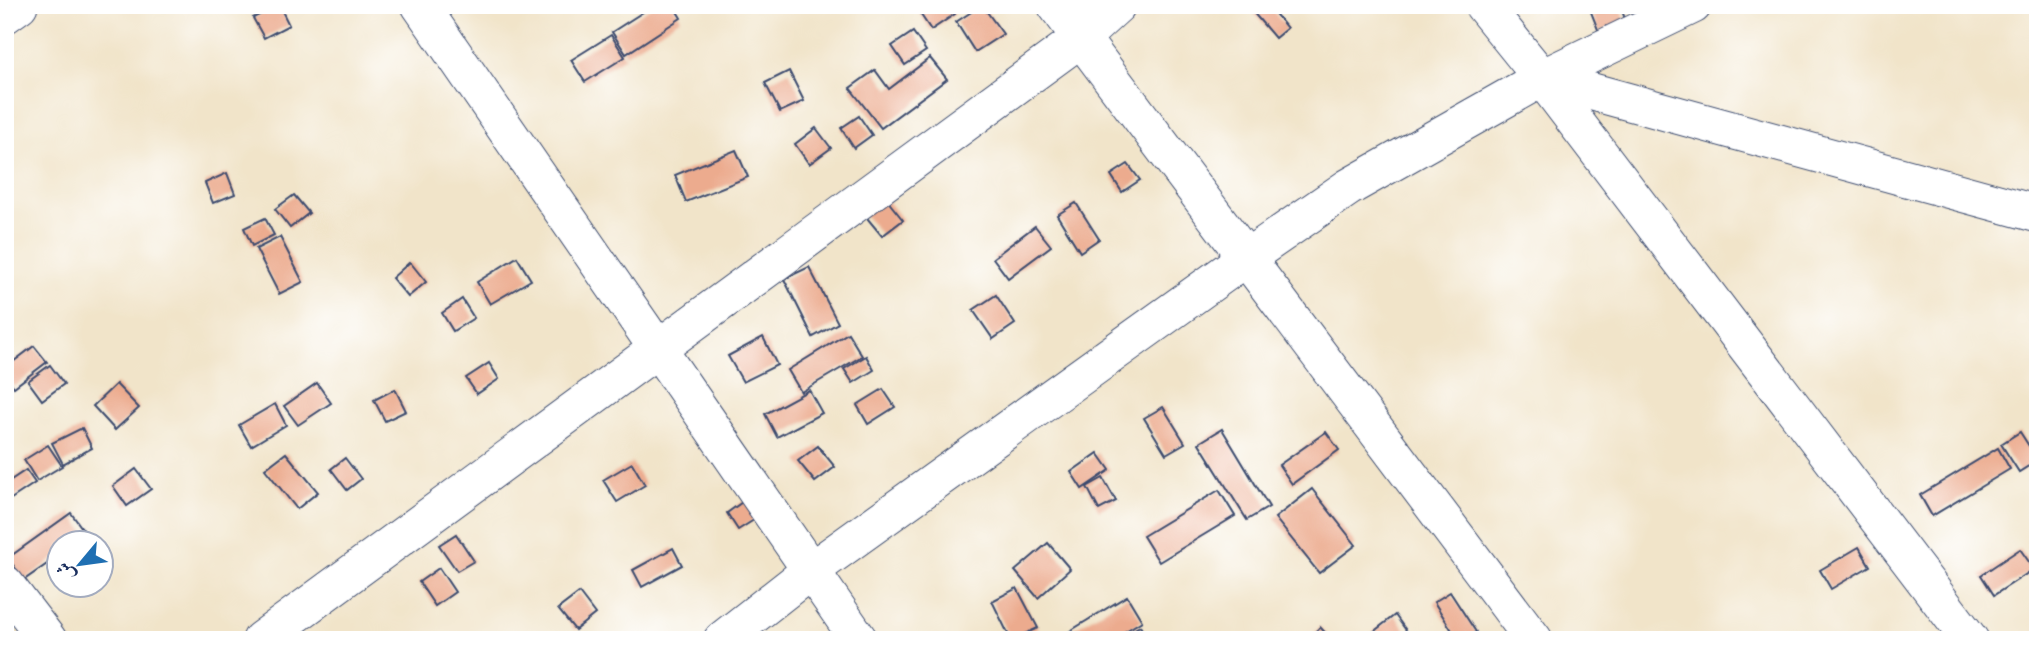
<svg xmlns="http://www.w3.org/2000/svg" width="2043" height="645" viewBox="0 0 2043 645" font-family="'EB Garamond',Amiri,serif">
  <style>
    .building { fill: #ecab8e }
    .lines { fill: none; stroke-linecap: round; stroke-linejoin: round }
    .minor-casing { stroke: #3b4a6e; stroke-width: 39 }
    .minor { stroke: #fff; stroke-width: 37 }
  </style>
  <rect width="100%" height="100%" fill="#fff"/>
  <filter id="ink" filterUnits="userSpaceOnUse"><feTurbulence type="fractalNoise" baseFrequency=".0143" numOctaves="2"/><feDisplacementMap in="SourceGraphic" scale="14" xChannelSelector="R" yChannelSelector="G"/><feConvolveMatrix kernelMatrix="1 2 1 2 8 2 1 2 1" color-interpolation-filters="sRGB"/></filter>
  <filter id="wash" filterUnits="userSpaceOnUse"><feTurbulence type="fractalNoise" baseFrequency=".00686" numOctaves="4" result="noise"/><feDisplacementMap in="SourceGraphic" scale="28" xChannelSelector="R" yChannelSelector="G"/><feGaussianBlur stdDeviation="1.57" result="paint"/><feColorMatrix in="noise" values="0 0 0 0 0 0 0 0 0 0 0 0 0 0 0 0 0 1.4 0 .05"/><feComposite in="paint" operator="in"/></filter>
  <g filter="url(#wash)">
    <rect width="100%" height="100%" fill="#f1e4c9"/>
    <g id="blocks">
      <g class="building">
        <polygon points="279,5 289,25 264,38 253,18"/>
        <polygon points="654,5 673,5 681,18 626,54 612,32"/>
        <polygon points="922,5 949,5 955,14 931,30 917,9"/>
        <polygon points="982,5 1003,34 975,52 956,22"/>
        <polygon points="1258,5 1268,5 1287,28 1275,38 1252,11"/>
        <polygon points="1620,5 1626,22 1599,32 1589,7"/>
        <polygon points="913,32 926,51 905,65 892,46"/>
        <polygon points="611,35 625,57 585,82 571,60"/>
        <polygon points="930,58 947,79 881,128 850,88 875,70 889,89"/>
        <polygon points="789,71 804,101 780,112 765,83"/>
        <polygon points="859,116 872,135 854,148 841,128"/>
        <polygon points="816,128 831,148 809,164 795,144"/>
        <polygon points="736,150 748,177 686,202 675,175"/>
        <polygon points="1128,164 1140,180 1122,192 1111,175"/>
        <polygon points="227,173 235,194 213,203 205,183"/>
        <polygon points="294,195 309,213 290,228 275,209"/>
        <polygon points="883,195 903,220 882,236 862,212"/>
        <polygon points="1076,203 1099,239 1080,252 1057,215"/>
        <polygon points="265,218 274,235 252,246 244,228"/>
        <polygon points="1035,226 1051,246 1008,278 993,258"/>
        <polygon points="280,237 303,282 279,294 256,249"/>
        <polygon points="517,257 531,280 490,304 477,282"/>
        <polygon points="410,262 426,282 408,297 392,278"/>
        <polygon points="809,267 838,323 813,337 784,279"/>
        <polygon points="996,295 1015,324 993,339 973,310"/>
        <polygon points="462,299 474,318 453,331 442,313"/>
        <polygon points="848,333 862,356 801,392 788,370"/>
        <polygon points="763,337 777,365 743,382 728,356"/>
        <polygon points="34,346 47,362 14,387 5,375 5,368"/>
        <polygon points="866,356 874,370 853,383 844,369"/>
        <polygon points="489,363 499,379 477,394 466,378"/>
        <polygon points="50,365 64,384 42,400 28,381"/>
        <polygon points="317,383 331,403 298,425 284,406"/>
        <polygon points="116,384 139,408 115,430 93,406"/>
        <polygon points="395,389 406,411 385,421 374,400"/>
        <polygon points="883,389 895,407 868,424 857,405"/>
        <polygon points="809,390 822,413 777,437 765,414"/>
        <polygon points="275,404 286,425 251,446 239,425"/>
        <polygon points="1163,407 1185,443 1166,454 1144,418"/>
        <polygon points="82,428 92,448 63,464 52,443"/>
        <polygon points="1222,429 1269,507 1247,520 1199,443"/>
        <polygon points="1326,432 1339,450 1292,484 1279,465"/>
        <polygon points="2020,432 2038,460 2019,472 2001,444"/>
        <polygon points="48,445 62,466 37,481 24,460"/>
        <polygon points="818,446 835,467 815,482 798,461"/>
        <polygon points="1998,448 2010,469 1932,516 1920,495"/>
        <polygon points="286,453 318,492 297,509 265,469"/>
        <polygon points="1098,453 1110,470 1082,489 1071,472"/>
        <polygon points="345,458 361,479 347,490 331,469"/>
        <polygon points="632,463 645,485 617,502 603,480"/>
        <polygon points="136,469 151,489 127,506 113,486"/>
        <polygon points="26,470 35,483 5,503 5,484"/>
        <polygon points="1103,478 1116,501 1099,510 1087,487"/>
        <polygon points="1312,489 1356,545 1319,573 1275,518"/>
        <polygon points="1219,490 1235,516 1159,562 1143,536"/>
        <polygon points="745,500 757,518 738,530 727,513"/>
        <polygon points="71,513 87,535 75,544 60,544 60,555 24,580 8,558"/>
        <polygon points="456,534 474,561 457,571 439,545"/>
        <polygon points="1048,543 1070,569 1038,598 1015,571"/>
        <polygon points="1859,547 1870,566 1831,589 1820,570"/>
        <polygon points="673,548 682,565 642,587 633,570"/>
        <polygon points="2020,549 2034,569 1994,595 1981,575"/>
        <polygon points="439,568 455,592 435,606 419,582"/>
        <polygon points="1017,588 1038,628 1011,640 992,601"/>
        <polygon points="1450,592 1476,632 1464,640 1458,640 1434,602"/>
        <polygon points="579,593 595,614 575,630 558,609"/>
        <polygon points="1127,596 1142,621 1111,640 1075,640 1070,631"/>
        <polygon points="1395,615 1408,633 1399,640 1363,640"/>
        <polygon points="1140,626 1148,640 1117,640"/>
        <polygon points="1320,627 1332,640 1307,640"/>
      </g>
    </g>
  </g>
  <g filter="url(#ink)">
    <use href="#blocks" fill-opacity="0" stroke="#3b4a6e" stroke-width="2"/>
    <g class="lines">
      <g class="minor-casing">
        <g id="minor">
          <polyline points="420,5 859,640"/>
          <polyline points="1056,5 1534,640"/>
          <polyline points="1483,5 1542,78 1970,640"/>
          <polyline points="5,15 19,5"/>
          <polyline points="1542,78 1693,5"/>
          <polyline points="5,584 48,640"/>
          <polyline points="261,640 1081,38 1117,5"/>
          <polyline points="722,640 810,571 1246,258 1349,187 1542,78 2038,214"/>
        </g>
      </g>
      <use href="#minor" class="minor"/>
    </g>
  </g>
  <rect width="2043" height="645" fill="none" stroke="#fff" stroke-width="28"/>
  <g transform="translate(80 564) rotate(241)"><circle r="33" fill="#ffffff" stroke="#a4acbf" stroke-width="2"/>
  <path d="M0-5L12 26L0 18L-12 26Z" fill="#1f6fb2"/>
  <text y="-10" font-size="19" font-weight="bold" text-anchor="middle" fill="#1b2f5e">ش</text>
  </g>
</svg>
